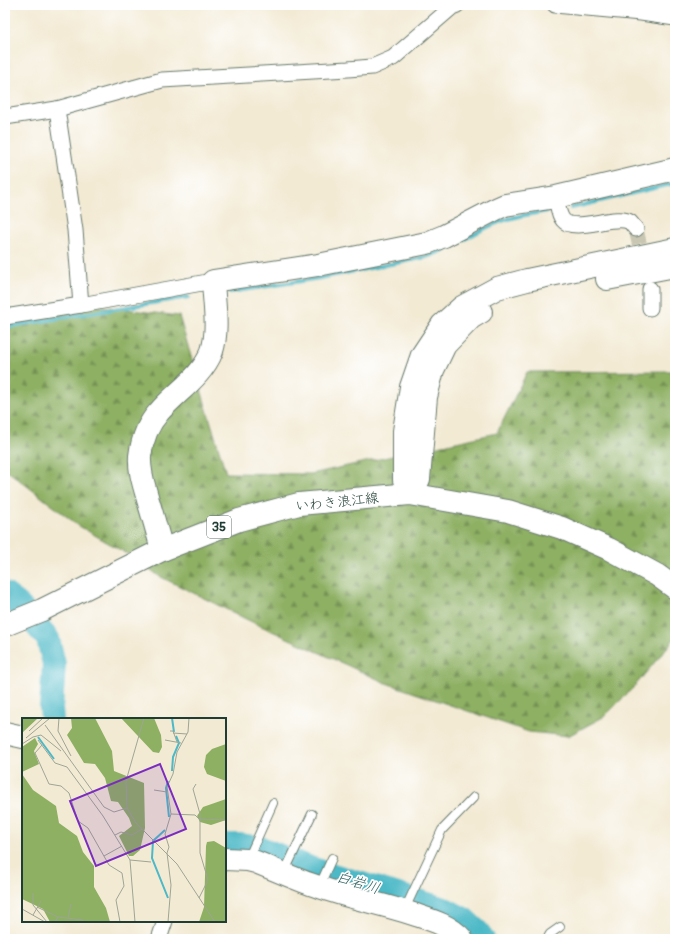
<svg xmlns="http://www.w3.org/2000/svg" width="680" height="944" viewBox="0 0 680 944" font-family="Pangolin,'Klee One',sans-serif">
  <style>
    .forest { fill: url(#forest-firs); stroke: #56764c }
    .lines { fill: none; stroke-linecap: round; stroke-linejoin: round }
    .stream { stroke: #4db9c7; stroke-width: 4 }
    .river { stroke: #4db9c7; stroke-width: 24 }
    .street-tunnel { stroke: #c9c7b4; stroke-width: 15; stroke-dasharray: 15 8; stroke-linecap: butt }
    .lane-casing { stroke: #697a6c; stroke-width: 10 }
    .street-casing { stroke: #697a6c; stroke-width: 17 }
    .secondary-casing { stroke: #697a6c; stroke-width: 24 }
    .primary-casing { stroke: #697a6c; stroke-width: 24 }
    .highway-casing { stroke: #697a6c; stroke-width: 24 }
    .lane { stroke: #fff; stroke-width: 8 }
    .street { stroke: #fff; stroke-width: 15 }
    .secondary { stroke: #fff; stroke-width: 22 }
    .primary { stroke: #fff; stroke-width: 22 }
    .highway { stroke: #fff; stroke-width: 22 }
    .labels { text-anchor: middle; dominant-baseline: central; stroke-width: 3.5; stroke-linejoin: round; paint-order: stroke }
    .shield { fill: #fff; stroke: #627771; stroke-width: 1 }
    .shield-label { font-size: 13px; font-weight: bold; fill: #1f3d34 }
    .street-label { font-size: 14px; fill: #1f3d34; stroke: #fff }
    .water-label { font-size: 15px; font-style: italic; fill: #2d6260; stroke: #fff }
    .inset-river { fill: none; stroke: #4db9c7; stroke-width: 2 }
    .inset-road { fill: none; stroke: #9ea594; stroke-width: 1 }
    .view { fill: #7b2cbf; fill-opacity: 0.15; stroke: #7b2cbf; stroke-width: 2 }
    .inset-edge { fill: none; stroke: #1f3d34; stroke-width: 2 }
  </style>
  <defs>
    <pattern id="forest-firs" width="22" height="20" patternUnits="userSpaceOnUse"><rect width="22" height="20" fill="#8eb063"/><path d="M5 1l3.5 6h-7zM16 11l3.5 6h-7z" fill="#739052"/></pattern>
  </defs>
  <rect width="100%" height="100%" fill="#fff"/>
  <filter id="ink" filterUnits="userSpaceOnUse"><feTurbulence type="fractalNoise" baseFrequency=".025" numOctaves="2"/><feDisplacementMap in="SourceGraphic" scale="8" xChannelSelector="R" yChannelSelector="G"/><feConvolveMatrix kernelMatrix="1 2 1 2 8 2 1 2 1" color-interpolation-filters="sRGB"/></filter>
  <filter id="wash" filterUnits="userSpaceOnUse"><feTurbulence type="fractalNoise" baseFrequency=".012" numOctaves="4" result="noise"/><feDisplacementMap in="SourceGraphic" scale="16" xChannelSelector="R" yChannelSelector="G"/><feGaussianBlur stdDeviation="0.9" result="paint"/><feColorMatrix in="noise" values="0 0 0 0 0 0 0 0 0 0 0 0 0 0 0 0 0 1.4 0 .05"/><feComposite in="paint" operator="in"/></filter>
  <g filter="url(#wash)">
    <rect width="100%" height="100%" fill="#f3ead4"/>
    <polygon class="forest" points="101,306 179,316 226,473 311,474 497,433 527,372 675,371 675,638 634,687 605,716 568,736 529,732 386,683 250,621 159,576 136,559 79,526 5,469 5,314"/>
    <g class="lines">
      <g class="stream">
        <polyline points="571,208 675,183"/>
        <path d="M230,292L320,278L426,257C451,249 472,233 497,223C513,216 531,214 548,211"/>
        <polyline points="5,327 188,297"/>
      </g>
      <g class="river">
        <polyline points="5,594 17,603 48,639 54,664 51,708 52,719"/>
        <polyline points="225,845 241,845 260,848 310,868 447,910 464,919 478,932 483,939"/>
      </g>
    </g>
  </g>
  <g filter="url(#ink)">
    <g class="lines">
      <polyline class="street-tunnel" points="636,229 644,265"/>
      <g class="lane-casing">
        <g id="lane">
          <polyline points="248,859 273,803"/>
          <polyline points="284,873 312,814"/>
          <polyline points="319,887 332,858"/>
          <polyline points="404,911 442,830 474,797"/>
          <polyline points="547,939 550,934 560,927"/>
        </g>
      </g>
      <g class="street-casing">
        <g id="street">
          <polyline points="555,5 641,13 675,18"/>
          <polyline points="57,109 75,230 81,305"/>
          <polyline points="5,117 57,109 162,80 348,69 372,67 393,58 452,7 457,5"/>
          <path d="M556,197C558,205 558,214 563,220C574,234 616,213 630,222C632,224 634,227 636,229"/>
          <polyline points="650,308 650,289"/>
          <polyline points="5,317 81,305 213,281"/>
          <polyline points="159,939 165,921"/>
        </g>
      </g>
      <g class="secondary-casing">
        <g id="secondary">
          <path d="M162,550C158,534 153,517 148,500C144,485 139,472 140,456C142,440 148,424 159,412C176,392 202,377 212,351C219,329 214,304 213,281L318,265L427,243L444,236L496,209L505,205L556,197L675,169"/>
          <polyline points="5,733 23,737"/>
          <path d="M225,859L248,860L256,862C276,870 297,880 319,887C350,898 382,904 413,914C431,920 450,925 462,939"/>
        </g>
      </g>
      <g class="primary-casing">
        <polyline id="primary" points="5,625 42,610 162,550 239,520 299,504 410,494 508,511 562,528 609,549 657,575 675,588"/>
      </g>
      <g class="highway-casing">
        <g id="highway">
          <polyline points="607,279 675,266"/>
          <polyline points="410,494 404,480 404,431 411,387 422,355 442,325 462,307 497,288 527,280 675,249"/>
          <polyline points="410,494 419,479 426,397 433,370 445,345 471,318 481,312"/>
        </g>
      </g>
      <use href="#lane" class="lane"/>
      <use href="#street" class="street"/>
      <use href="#secondary" class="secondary"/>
      <use href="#primary" class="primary"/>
      <use href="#highway" class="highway"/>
    </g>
  </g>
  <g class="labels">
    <rect class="shield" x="207" y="516" width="24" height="22" rx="3"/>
    <g class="shield-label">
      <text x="219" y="527">35</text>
    </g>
    <g class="street-label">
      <text transform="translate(337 502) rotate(-6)">いわき浪江線</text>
    </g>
    <g class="water-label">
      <text transform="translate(358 883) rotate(17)">白岩川</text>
    </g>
  </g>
  <g transform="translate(22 718)">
    <rect width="204" height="204" fill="#f3ead4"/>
    <path d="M0,0L15,1L0,15ZM49,0H73L90,33L92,53L122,65L123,110L118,132L111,138H107L97,118L110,108L107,100L96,84L89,83L83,60L73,46L62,45L45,17L50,10ZM99,0H132L139,17L140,29L137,35L131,34ZM13,20L16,26L12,33L17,46L0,54V29ZM204,26V63L185,56L182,49L184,37L190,31ZM0,56L11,72L34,88L37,105L55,118L61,134L72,148V169L84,190L88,204H28L21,191L0,181ZM204,81V102L189,107L178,104L175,98L181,89ZM192,123L204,130V204H177L182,189L184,128L185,124Z" fill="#8eb063"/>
    <path class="inset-river" d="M150,0L152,14M16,19L32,41M150,53L151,39L157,25L154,18M146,63L144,70L147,99M143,112L131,123L130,140L146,180"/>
    <path class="inset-road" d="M37,0L36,13L49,38M122,0L104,63L105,90L114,105L155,146L193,204M23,7L82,89L92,94L105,90M7,13L21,0M148,13H151L155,24M151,15L165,16M4,20L28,0M16,22L33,45L45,49L81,98L108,142L129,144M143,22L159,25M0,26L11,19L19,17L39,33M20,27L13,35L27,66L39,68L47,75L56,103L66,110L87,147L100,155L102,168L94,182L98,204M174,66L171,71L178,96V135L186,162L177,180M132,72L145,74M149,96L173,97L177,101M177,101L204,102M93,117L99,114L110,117L120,111M145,135L147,129L143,116L149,96L145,69L151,56L155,34L166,14L167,0M145,135L149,167L146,204M82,138L100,128M108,142L113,204M11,175V187L25,204M15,189L36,199M0,191L23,204M11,197L19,183M46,200L49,186M33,204L36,199L61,202"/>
    <path class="view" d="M138,46L164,111L74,148L48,83Z"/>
    <rect width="204" height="204" class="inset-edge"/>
  </g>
  <rect width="680" height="944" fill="none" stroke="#fff" stroke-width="20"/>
</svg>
